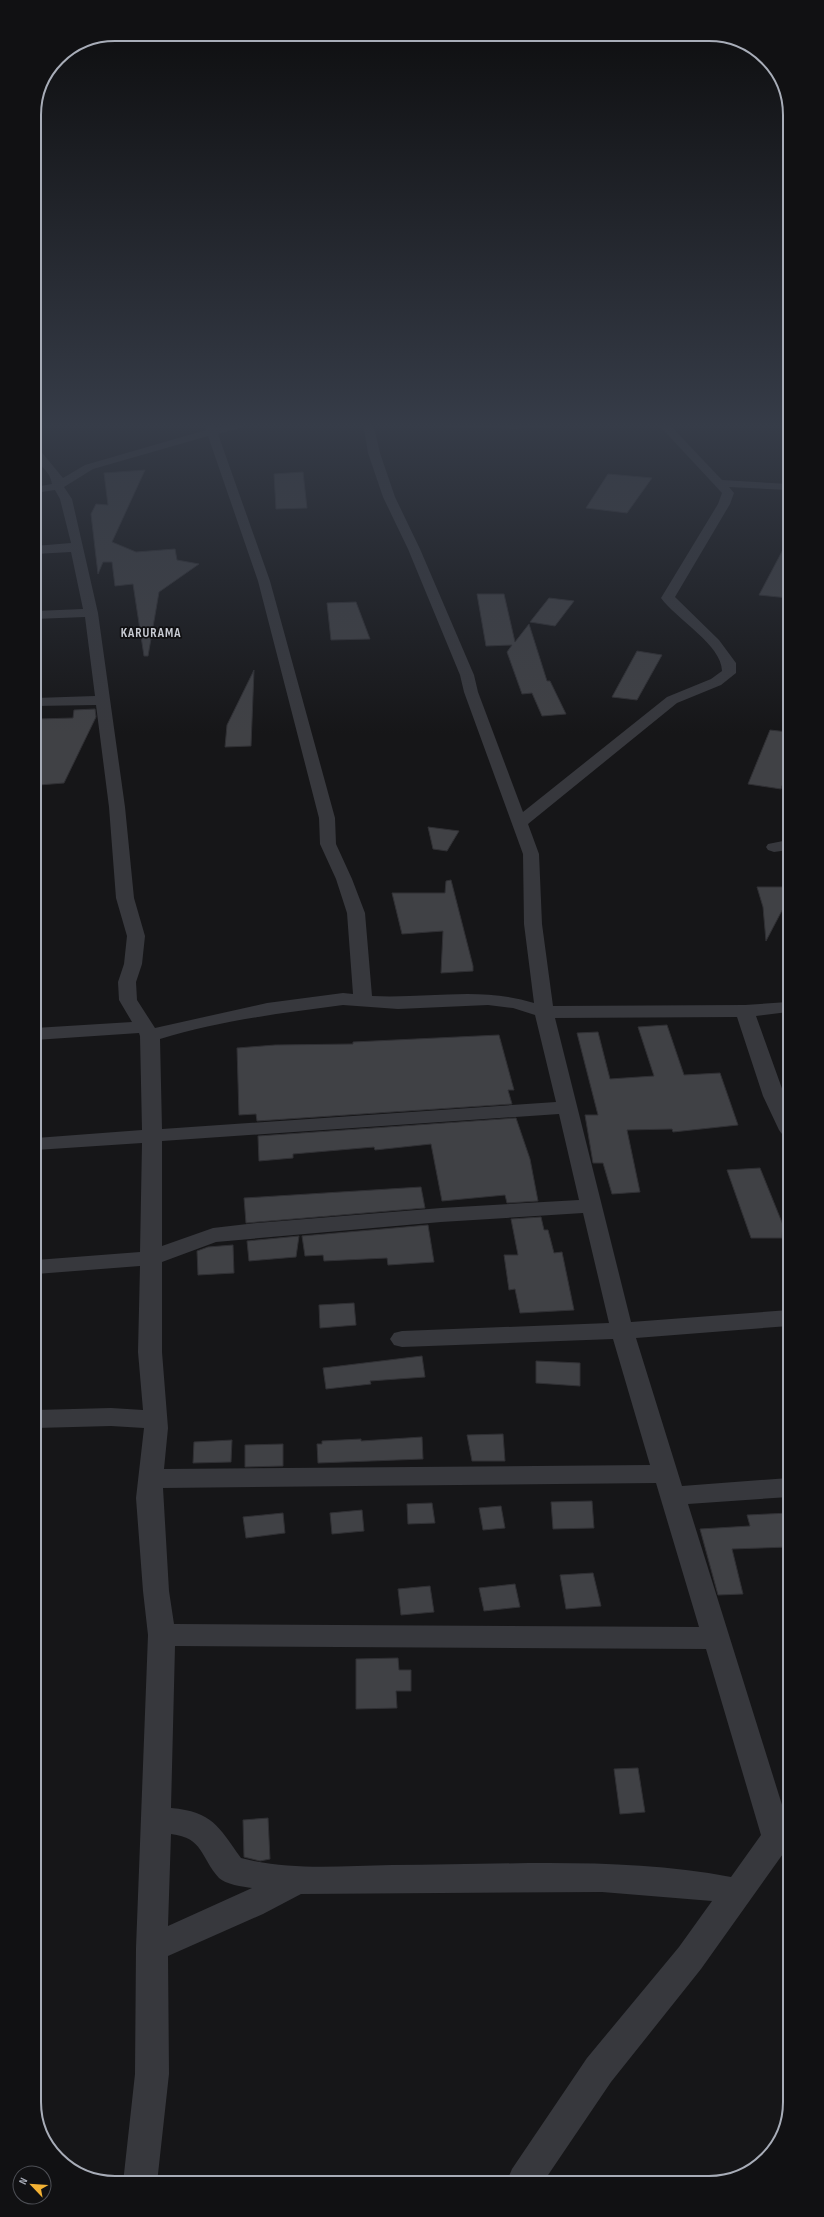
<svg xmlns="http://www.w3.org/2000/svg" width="824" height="2217" viewBox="0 0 824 2217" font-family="'Sofia Sans Condensed',sans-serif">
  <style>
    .building { fill: #404145; stroke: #303034 }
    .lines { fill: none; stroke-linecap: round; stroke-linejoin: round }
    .street { fill: #37383d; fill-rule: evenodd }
    .labels { text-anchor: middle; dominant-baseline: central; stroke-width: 3.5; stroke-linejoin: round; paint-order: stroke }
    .far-district-label { font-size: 13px; font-weight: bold; letter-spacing: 1px; fill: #c9ccd4; stroke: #111113 }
    .rim { fill: none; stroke: #a8adb8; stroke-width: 2 }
  </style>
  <rect width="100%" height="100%" fill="#161618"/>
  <g class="building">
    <polygon points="145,470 112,542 136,552 175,549 177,560 199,564 159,592 148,656 144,656 133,584 115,586 112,562 103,562 98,574 91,514 96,504 108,505 104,473"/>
    <polygon points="303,472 307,508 276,509 274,474"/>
    <polygon points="608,474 652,478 627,513 586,508"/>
    <polygon points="788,540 788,598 759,595"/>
    <polygon points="477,594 504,594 515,642 529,624 547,681 550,681 566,714 542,716 532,693 522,694 507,652 512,645 486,646"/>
    <polygon points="549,598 574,601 555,626 530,622"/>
    <polygon points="356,602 370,639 331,640 327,603"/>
    <polygon points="637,651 662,655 637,700 612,697"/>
    <polygon points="254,670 251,746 225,747 227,725"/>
    <polygon points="95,709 96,717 64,783 39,785 38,719 73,718 74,710"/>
    <polygon points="770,730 788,732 788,768 781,789 748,784"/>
    <polygon points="428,827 459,831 447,851 433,849"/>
    <polygon points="451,880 473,966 473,971 441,973 443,931 402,934 392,893 445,893 446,881"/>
    <polygon points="757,887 788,887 788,899 766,941 763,907"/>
    <polygon points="667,1025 684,1075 720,1073 738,1125 673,1132 672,1129 627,1130 640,1192 612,1194 603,1163 593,1163 585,1115 598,1115 577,1033 598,1032 610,1079 654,1076 638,1027"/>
    <polygon points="499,1035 514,1090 508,1090 512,1104 257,1121 256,1114 239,1115 237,1048 275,1045 353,1044 353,1042"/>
    <polygon points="516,1118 530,1159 538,1201 507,1203 505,1195 442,1201 431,1144 375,1150 374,1147 293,1154 293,1158 259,1161 258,1136"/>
    <polygon points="760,1168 783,1225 782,1238 751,1238 727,1170"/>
    <polygon points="421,1187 425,1208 246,1223 244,1198"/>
    <polygon points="541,1217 544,1230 548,1230 554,1253 562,1252 574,1310 520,1313 515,1289 509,1290 504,1255 518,1255 511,1219"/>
    <polygon points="428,1225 434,1262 388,1265 387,1258 324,1261 323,1255 305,1256 302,1236"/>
    <polygon points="299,1236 296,1257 249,1261 247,1241"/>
    <polygon points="233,1245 234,1273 198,1275 197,1251 208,1247"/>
    <polygon points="354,1303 356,1325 320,1328 319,1305"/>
    <polygon points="422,1356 425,1377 370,1381 371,1384 326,1389 323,1368"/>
    <polygon points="536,1361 580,1363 580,1386 536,1383"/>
    <polygon points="503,1434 505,1461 472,1461 467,1435"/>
    <polygon points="422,1437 423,1459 318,1463 317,1444 322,1444 322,1441 361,1439 361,1441"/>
    <polygon points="232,1440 231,1462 193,1463 194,1442"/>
    <polygon points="283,1444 283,1466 245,1467 245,1445"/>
    <polygon points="592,1501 594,1528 553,1529 551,1502"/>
    <polygon points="432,1503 435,1523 408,1524 407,1504"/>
    <polygon points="501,1506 505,1528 483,1530 479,1508"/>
    <polygon points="362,1510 364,1531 332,1534 330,1513"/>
    <polygon points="283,1513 285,1533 246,1538 243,1517"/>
    <polygon points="789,1513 789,1547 732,1549 743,1594 718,1595 700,1529 750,1526 747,1515"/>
    <polygon points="593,1573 601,1606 566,1609 560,1575"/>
    <polygon points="515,1584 520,1607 484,1611 479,1588"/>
    <polygon points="430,1586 434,1612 401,1615 398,1589"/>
    <polygon points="398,1658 399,1670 411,1670 411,1691 396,1691 397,1708 356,1709 356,1659"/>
    <polygon points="638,1768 645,1812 620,1814 614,1769"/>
    <polygon points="268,1818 270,1859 260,1861 244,1857 243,1820"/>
  </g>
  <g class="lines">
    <g class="street">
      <path d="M204,423H214L216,428L236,423H258L218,434L270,581L335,818L336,844L352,879L365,913L372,996C426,999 481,986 534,1003L524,924L523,854L464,692L460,675L408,549L383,497L368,453L363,423H373L380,453L395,497L420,549L474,675L478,692L523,812L667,697L711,679L722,671C722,645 676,619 661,598L718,504L722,493L657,423H668L722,480L788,484V490L729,487L734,493L730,504L675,597L719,640L736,663V673L721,685L677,703L528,824L539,854L542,924L553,1006L745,1005L788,1002V1012L756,1016L789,1108V1136L782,1134L779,1130L763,1096L737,1017L555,1018L631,1322L789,1310V1326L636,1338L682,1486L789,1478V1497L688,1504L783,1808L790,1806V1844L701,1969L611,2082L544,2181H507L512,2169L587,2058L679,1947L712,1901L602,1892L301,1894L263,1914L168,1956L169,2074L157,2183H123L135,2074L136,1948L148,1635L143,1591L136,1498L144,1428L111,1426L36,1428V1410L111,1408L143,1410L138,1352L140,1266L36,1274V1260L140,1252L142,1143L36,1150V1138L142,1130L140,1036L139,1033L35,1040V1028L132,1022L119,1000L118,982L124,964L127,936L116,898L109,807L96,705L35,706V698L95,696L85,617L35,619V611L83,609L71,552L35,554V546L71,543L60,499L55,490L35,493V487L52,484C50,468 35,467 35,448L39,449L63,478L85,465L206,430ZM208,436L258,581L319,818L320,844L336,879L347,913L353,994L343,993L267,1003L155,1028L137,1000L136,982L142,964L145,936L134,898L125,807L98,613L72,499L64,487L93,469ZM343,1005L398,1009L488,1005L513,1008L535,1015L556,1102L162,1129L160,1039C219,1021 281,1013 343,1005ZM559,1114L579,1200L441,1208L257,1223L213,1228L162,1246V1141ZM583,1213L609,1323L402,1331L394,1333L390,1339L394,1345L402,1347L613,1339L650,1465L164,1469L168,1428L162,1352V1262L216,1242L441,1222ZM656,1483L699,1627L174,1624L169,1591L163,1488ZM175,1646L706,1649L761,1835L731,1877C620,1856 504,1865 392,1865C342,1866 289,1871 241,1858C218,1826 213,1812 171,1808ZM171,1834C204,1838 200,1857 219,1878C225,1884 243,1887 252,1888L168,1926Z"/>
      <polygon points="416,423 568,423 563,426 514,429 421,426"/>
      <polygon points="788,840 788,850 774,852 768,850 766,847 768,844"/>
    </g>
  </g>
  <linearGradient id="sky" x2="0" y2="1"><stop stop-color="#0c0c0d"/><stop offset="0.58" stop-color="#363c48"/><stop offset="1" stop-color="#363c48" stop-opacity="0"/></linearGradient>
  <rect width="824" height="734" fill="url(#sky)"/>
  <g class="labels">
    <g class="far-district-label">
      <text x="151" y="633">KARURAMA</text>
    </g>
  </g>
  <path d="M0 0H824V2217H0ZM115 41H709A74 74 0 0 1 783 115V2102A74 74 0 0 1 709 2176H115A74 74 0 0 1 41 2102V115A74 74 0 0 1 115 41Z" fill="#111113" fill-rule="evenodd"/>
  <path class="rim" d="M115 41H709A74 74 0 0 1 783 115V2102A74 74 0 0 1 709 2176H115A74 74 0 0 1 41 2102V115A74 74 0 0 1 115 41Z"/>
  <g transform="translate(32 2185) rotate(295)"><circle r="19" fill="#111113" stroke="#4d4f55"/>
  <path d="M0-3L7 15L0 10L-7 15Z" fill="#f2b134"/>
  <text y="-6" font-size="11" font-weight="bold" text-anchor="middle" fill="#a8adb8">N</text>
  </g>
</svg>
